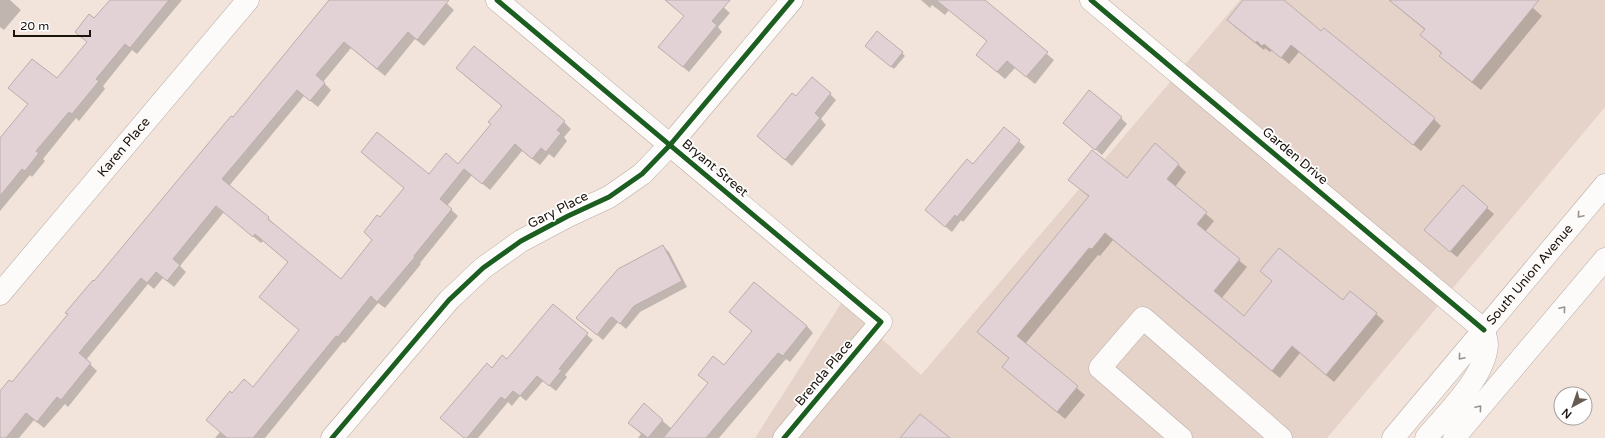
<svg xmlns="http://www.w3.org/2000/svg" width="1605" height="438" viewBox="0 0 1605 438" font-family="'Varela Round',sans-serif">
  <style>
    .commercial { fill: #e5d2c9 }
    .shadow { fill: #0003 }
    .building { fill: #e3d2d5; stroke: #b9aead }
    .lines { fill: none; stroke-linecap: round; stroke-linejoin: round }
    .minor-casing { stroke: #b7aca5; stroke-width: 23 }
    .major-casing { stroke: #b7aca5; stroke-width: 23 }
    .minor { stroke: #fdfbfa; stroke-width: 22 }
    .major { stroke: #fdfbfa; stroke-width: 22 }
    .cycleway-casing { stroke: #fff; stroke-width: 8 }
    .cycleway { stroke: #1b5e20; stroke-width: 5 }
    .oneway { stroke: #97938f }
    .labels { text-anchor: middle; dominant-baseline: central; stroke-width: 3.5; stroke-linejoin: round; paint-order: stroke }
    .street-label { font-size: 13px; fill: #1b130c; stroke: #fff }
  </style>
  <rect width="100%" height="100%" fill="#f2e4db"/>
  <polygon class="commercial" points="1240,0 1605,0 1605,107 1327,438 755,438 842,302 921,375"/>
  <g class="shadow">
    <polygon points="0,0 10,0 21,10 4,30 0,27"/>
    <polygon points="119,0 182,0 137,54 132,50 103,86 105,89 79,121 76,118 43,159 45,161 32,177 30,175 0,211 0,139 29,105 9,88 57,79 88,42 95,20"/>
    <polygon points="331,0 443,0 454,10 424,46 415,39 385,76 351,48 323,82 331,90 318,107 304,96 229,186 268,218 275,225 274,226 341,280 373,240 380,218 429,176 458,165 492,125 502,106 464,75 564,122 571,129 564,137 567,141 554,158 549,154 540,165 522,151 490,190 472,175 447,206 458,216 420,263 421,264 385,308 378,303 345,343 343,342 265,438 215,438 220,432 207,420 232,394 253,388 300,331 288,262 263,241 261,243 224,212 180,266 186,272 174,287 163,278 154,289 148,284 86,360 97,371 68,407 65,404 44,428 34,420 19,438 0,438 0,393 12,384 94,282 233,119"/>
    <polygon points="665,0 715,0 730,13 718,27 722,32 689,72 666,53 684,16"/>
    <polygon points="921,0 983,0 1054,60 1035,84 1015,68 1005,79 985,62 988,42 949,10 945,15 932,5 930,8"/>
    <polygon points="1244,0 1282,0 1321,33 1434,119 1441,126 1421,151 1299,52 1289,64 1272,50 1270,52 1265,48 1264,50 1235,27 1228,19"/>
    <polygon points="1389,0 1524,0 1542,16 1481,90 1450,65 1441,56 1442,54 1421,35 1425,30"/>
    <polygon points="869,49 902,53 905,56 894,69"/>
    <polygon points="830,94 836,100 821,119 826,125 792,166 758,136 796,97"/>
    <polygon points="1121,118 1127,124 1102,155 1071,129"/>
    <polygon points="1004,128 1025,147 963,222 961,220 952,232 932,216"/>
    <polygon points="1156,144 1186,172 1175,187 1214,221 1205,232 1247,267 1221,299 1244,318 1273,282 1261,271 1376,314 1384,321 1334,382 1300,353 1280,378 1113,240 1100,256 1098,255 1025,344 1085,395 1065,419 1003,367 1010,359 978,332 1089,197 1069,179 1127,179"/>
    <polygon points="1487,208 1494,214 1457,257 1432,236"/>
    <polygon points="663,246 669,252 687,287 640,312 626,329 618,322 603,340 584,324"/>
    <polygon points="553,306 593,340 565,375 567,377 556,391 543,381 526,401 520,396 512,406 508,402 478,438 465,438 492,369 507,361"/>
    <polygon points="807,326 813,333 790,362 786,359 719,438 638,438 641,434 629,423 644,405 672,429 724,366"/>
  </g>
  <g class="building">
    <polygon points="110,0 169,0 130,48 125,44 96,79 99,81 72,114 69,112 36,151 39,153 25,171 22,169 0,196 0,138 28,104 8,88 32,59 57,78 87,42 75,32 89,14 94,18"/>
    <polygon points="329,0 449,0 417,40 408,32 377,69 344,42 316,75 325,83 310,101 297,90 222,179 269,217 268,219 341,279 372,240 364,232 377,215 380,217 404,188 361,152 377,132 429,174 446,153 458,164 491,124 488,122 502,106 456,68 474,46 565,121 557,130 561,133 546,152 541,148 532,159 515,144 482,184 464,169 440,199 452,209 414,256 415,257 377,302 371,296 338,337 336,336 253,438 227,438 206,420 230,391 232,393 244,379 253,387 299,330 259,297 288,262 255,234 253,237 216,206 173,259 180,265 167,281 156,272 147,283 141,278 79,353 91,363 61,400 57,397 37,422 26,413 6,438 0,438 0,391 9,380 12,382 68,314 65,313 93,280 94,281 231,116 233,117"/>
    <polygon points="665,0 730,0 712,21 717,25 683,67 658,47 684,16"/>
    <polygon points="936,0 985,0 1048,52 1026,77 1007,61 997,72 976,55 987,41"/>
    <polygon points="1243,0 1284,0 1321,31 1324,28 1435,118 1413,145 1291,45 1281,58 1264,44 1262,46 1257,41 1256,43 1227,20"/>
    <polygon points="1389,0 1539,0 1472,82 1439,56 1442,53 1420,35 1425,29"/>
    <polygon points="877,31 903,52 891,67 865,46"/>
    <polygon points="812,77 831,93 815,113 820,118 785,160 757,136 792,93 796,96"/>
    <polygon points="1089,90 1122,117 1095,150 1063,123"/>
    <polygon points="1004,127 1020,140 957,217 955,215 945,227 925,210 967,159 973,164"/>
    <polygon points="1155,143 1179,164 1167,179 1207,212 1197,224 1240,259 1214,291 1244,316 1272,281 1260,271 1279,248 1343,300 1350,291 1377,313 1326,375 1292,346 1272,371 1105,233 1092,249 1089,248 1017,336 1078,386 1057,412 1002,367 1009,358 977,332 1089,196 1068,180 1092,150 1127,178"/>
    <polygon points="1463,185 1488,207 1450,252 1424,230"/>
    <polygon points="663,245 682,281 634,306 620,324 612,317 610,318 597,335 576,318 618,269"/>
    <polygon points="754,282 807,326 783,356 778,353 706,438 663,438 708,383 698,375 713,356 724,365 752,331 729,312"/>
    <polygon points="553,304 588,333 559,369 562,370 549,386 537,376 520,396 513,391 505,400 501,397 467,438 464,438 440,418 487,363 492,368 502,355 507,359"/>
    <polygon points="644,403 663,420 648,438 628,423"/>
    <polygon points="920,414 950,438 900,438"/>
  </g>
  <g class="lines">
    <g class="minor-casing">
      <g id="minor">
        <polyline points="497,0 881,322 784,438"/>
        <polyline points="1091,0 1484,330"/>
        <path id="s1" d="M0,294L248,0"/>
        <polyline points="332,438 449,300 483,268 521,241 568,216 609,197 642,174 670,145 792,0"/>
        <polyline points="1181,438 1100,368 1143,318 1281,438"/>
      </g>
    </g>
    <g class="major-casing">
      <g id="major">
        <path id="s2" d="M1393,438L1605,185"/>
        <path d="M1426,438C1446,414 1485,377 1487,345C1487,340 1485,335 1484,330"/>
        <polyline points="1454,438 1605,259"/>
      </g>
    </g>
    <use href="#minor" class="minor"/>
    <use href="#major" class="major"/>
    <g class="cycleway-casing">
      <g id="cycleway">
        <polyline points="497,0 881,322 784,438"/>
        <polyline points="1091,0 1484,330"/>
        <polyline points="332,438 449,300 483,268 521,241 568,216 609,197 642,174 670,145 792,0"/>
      </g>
    </g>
    <use href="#cycleway" class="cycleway"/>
  </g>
  <defs><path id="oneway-chevron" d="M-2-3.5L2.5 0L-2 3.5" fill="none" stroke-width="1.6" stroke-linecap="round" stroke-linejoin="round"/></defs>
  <g class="oneway">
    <use href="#oneway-chevron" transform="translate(1580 215) rotate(130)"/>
    <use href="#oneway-chevron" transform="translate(1563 309) rotate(-50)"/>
    <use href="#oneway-chevron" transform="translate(1461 357) rotate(130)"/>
    <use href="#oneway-chevron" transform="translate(1479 408) rotate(-50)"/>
  </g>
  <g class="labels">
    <g class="street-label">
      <text stroke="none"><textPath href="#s1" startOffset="192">Karen Place</textPath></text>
      <text transform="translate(1295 156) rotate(40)">Garden Drive</text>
      <text transform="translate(715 168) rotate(40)">Bryant Street</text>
      <text transform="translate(558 210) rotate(-27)">Gary Place</text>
      <text stroke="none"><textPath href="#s2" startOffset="213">South Union Avenue</textPath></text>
      <text transform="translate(824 373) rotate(-50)">Brenda Place</text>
    </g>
  </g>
  <g transform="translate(1573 406) rotate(220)"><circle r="19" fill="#ffffff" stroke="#a4a19e"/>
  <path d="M0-3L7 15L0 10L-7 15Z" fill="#665c54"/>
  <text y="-6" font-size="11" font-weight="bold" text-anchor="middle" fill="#1b130c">N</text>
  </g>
  <path d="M14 30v6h76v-6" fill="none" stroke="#1b130c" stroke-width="2"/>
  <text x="20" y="30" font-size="12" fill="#1b130c" stroke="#ffffff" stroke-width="3" paint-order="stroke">20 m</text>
</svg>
